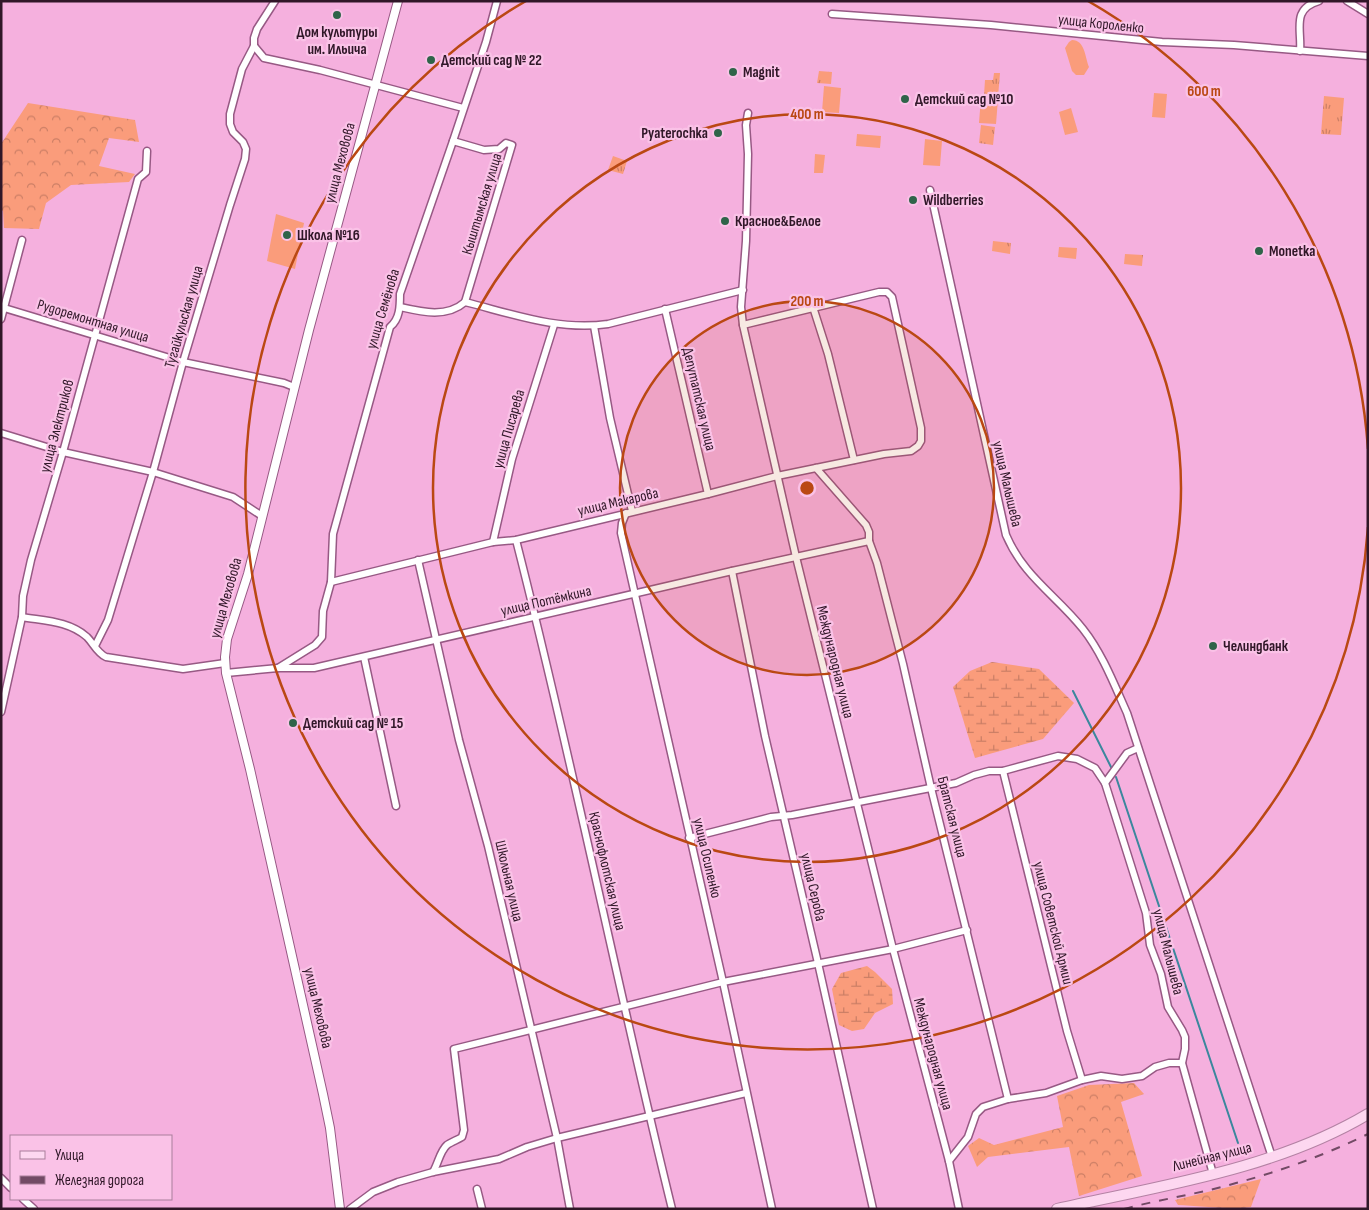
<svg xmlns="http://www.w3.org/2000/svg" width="1369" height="1210" viewBox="0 0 1369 1210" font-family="'Sofia Sans Condensed',sans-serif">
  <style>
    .grass { fill: url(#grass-tufts) }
    .forest { fill: url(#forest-crowns) }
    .wetland { fill: url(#wetland-marsh) }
    .pitch { fill: #fa9c7b }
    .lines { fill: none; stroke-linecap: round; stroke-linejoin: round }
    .stream { stroke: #3b879d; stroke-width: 2 }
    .minor-casing { stroke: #975984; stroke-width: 9 }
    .tertiary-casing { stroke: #975984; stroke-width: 10 }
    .primary-casing { stroke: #b482a4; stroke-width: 12 }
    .minor { stroke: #fff; stroke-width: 6 }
    .tertiary { stroke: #fff; stroke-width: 8 }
    .primary { stroke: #fdd7f0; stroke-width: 10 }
    .rail { stroke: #724a65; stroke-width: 2; stroke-dasharray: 9 9; stroke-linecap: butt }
    .ring { fill: none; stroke: #ba4813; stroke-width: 2.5 }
    .poi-dot { fill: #2f6449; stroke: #fac2e7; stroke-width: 2 }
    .labels { text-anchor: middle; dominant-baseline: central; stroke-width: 4.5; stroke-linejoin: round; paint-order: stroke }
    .street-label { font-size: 15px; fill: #301728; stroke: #fac2e7 }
    .poi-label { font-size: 15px; font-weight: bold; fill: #301728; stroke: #fac2e7; text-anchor: start }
    .centre { fill: #ba4813; stroke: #fac2e7; stroke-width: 2.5 }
    .ring-label { font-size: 15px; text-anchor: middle; font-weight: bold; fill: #ba4813; stroke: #fac2e7; stroke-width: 4.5; stroke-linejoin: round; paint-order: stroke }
  </style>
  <defs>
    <pattern id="grass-tufts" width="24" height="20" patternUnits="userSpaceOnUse" patternTransform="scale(1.25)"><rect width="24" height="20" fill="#fa9c7b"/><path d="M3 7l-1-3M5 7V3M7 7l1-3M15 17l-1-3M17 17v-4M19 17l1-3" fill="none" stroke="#cb7e65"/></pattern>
    <pattern id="forest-crowns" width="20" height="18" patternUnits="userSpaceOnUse" patternTransform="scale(1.25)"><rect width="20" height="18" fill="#fa9c7b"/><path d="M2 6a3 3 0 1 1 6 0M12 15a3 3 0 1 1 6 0" fill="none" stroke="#cb7e65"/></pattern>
    <pattern id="wetland-marsh" width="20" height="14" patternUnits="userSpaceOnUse" patternTransform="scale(1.25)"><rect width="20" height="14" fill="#fa9c7b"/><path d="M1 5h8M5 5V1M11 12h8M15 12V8" fill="none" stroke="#cb7e65"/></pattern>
  </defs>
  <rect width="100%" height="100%" fill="#f5b0de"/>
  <g class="grass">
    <polygon points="819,71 832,72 831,84 817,83"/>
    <polygon points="994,73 1000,73 998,97 984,95 985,80 993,80"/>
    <polygon points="1324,96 1344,98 1341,135 1321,134"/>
    <polygon points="981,125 995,127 993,145 979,143"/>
    <polygon points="613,156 627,161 623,174 608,170"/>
    <polygon points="993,241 1011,243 1010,254 992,251"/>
    <polygon points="1125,254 1143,255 1142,266 1124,264"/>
  </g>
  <g class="forest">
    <polygon points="28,103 135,120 139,142 109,138 99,166 135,174 129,182 71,185 46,203 39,229 4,228 3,211 1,210 1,144"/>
    <polygon points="1134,1083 1144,1094 1121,1102 1142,1176 1079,1196 1069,1147 988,1157 977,1167 968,1146 979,1138 994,1145 1063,1127 1057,1096 1089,1085"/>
    <path d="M1261,1179L1251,1207C1235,1210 1197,1206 1178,1205L1175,1200Z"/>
  </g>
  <g class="wetland">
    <polygon points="992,662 1039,669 1074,703 1043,739 975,758 953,687 970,671"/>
    <polygon points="867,966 875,972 892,989 893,1004 875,1013 864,1029 852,1031 839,1025 832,989 841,973"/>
  </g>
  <g class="pitch">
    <path d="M1072,40C1085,40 1085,57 1089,67L1084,75H1076L1072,71L1065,48L1069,42Z"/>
    <polygon points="824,86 841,88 839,113 822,112"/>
    <polygon points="1154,93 1167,94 1165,118 1152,117"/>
    <polygon points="981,97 998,99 996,124 979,123"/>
    <polygon points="1071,108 1078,132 1065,135 1059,112"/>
    <polygon points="857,134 881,136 880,148 856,146"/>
    <polygon points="925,139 942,141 940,166 923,165"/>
    <polygon points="815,154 825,155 823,173 814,173"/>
    <polygon points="276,214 304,223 295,269 267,261"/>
    <polygon points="1059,247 1077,248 1076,259 1058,257"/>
  </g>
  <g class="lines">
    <g class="stream">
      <polyline points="1073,691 1111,767"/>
      <polyline points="1116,777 1238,1143"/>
    </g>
    <g class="minor-casing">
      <g id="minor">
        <polyline points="1347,1 1368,14"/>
        <polyline points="832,14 991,25 1162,42 1234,45 1368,56"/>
        <polyline points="254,46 264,58 320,70 463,108"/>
        <path d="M1300,51C1302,30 1291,9 1319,1"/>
        <polyline points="748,113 746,125 748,154 746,241 741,307 743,325 796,557 893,949 949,1161 959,1209"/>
        <polyline points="453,141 484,150 499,149 506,143 512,145 465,302"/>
        <path d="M930,190L1006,535C1024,577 1056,595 1083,629C1102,653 1114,684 1127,713L1272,1157"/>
        <path d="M465,302C513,314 558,331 608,324L743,290"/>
        <polyline points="1,307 183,362 284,383 294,387"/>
        <path d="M400,307C422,312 447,318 465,302"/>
        <polyline points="813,307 828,354 854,460"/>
        <polyline points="665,309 708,494"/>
        <polyline points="1,319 22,240"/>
        <polyline points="594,326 610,418 632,511"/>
        <polyline points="1,433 63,452 153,472 233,497 262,516"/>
        <polyline points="816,468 866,525 869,532 869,541 877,563 903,664 931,788 1008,1099"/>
        <polyline points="626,513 622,523 621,533 723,982 772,1209"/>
        <path d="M516,540C573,762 617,986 672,1209"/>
        <polyline points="493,542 512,459 554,325"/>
        <polyline points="418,560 459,740 488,846 557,1138 570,1209"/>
        <polyline points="732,571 765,736 818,963 873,1209"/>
        <polyline points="331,582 493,542 516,540 708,494 777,476 884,454 911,451 918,446 921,441 921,428 892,297 887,292 879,292 743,325"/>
        <path d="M22,617C45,621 69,621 87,637C94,644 97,653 106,657L183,669L225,663"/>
        <polyline points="95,646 108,620 153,472 183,362 230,205 245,159 246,149 243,142 233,132 230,124 230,114 242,69 254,46 254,38 257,29 275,1"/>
        <polyline points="364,657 396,806"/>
        <path d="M278,668L315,645L322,637L323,611L331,582L333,534L390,327C400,319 400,306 400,294L453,141L486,42L497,1"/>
        <polyline points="226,673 278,668 314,668 732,571 869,541"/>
        <polyline points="1,712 22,617 23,596 31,560 63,452 138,179 146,172 147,151"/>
        <polyline points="1138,748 1127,753 1105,783 1146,913 1150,945 1161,974 1168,1007 1182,1030 1185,1037 1185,1049 1182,1063 1213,1174"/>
        <polyline points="1003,771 1067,1031 1082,1080"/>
        <polyline points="689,838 771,817 792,815 956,783 974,775 989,771 1003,771 1058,756 1077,759 1095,768 1105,783"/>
        <polyline points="949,1161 968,1137 976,1114 983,1107 1008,1099 1046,1093 1082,1080 1101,1076 1122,1079 1142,1076 1155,1067 1169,1063 1182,1063"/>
        <path d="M433,1172C438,1164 440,1151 447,1145C451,1142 457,1140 462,1137L464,1130L454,1049L723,982L893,949L967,930"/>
        <polyline points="1,1178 11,1188"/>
        <polyline points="477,1189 482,1209"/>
        <polyline points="23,1199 34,1209"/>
        <polyline points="350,1209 373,1192 398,1182 433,1172 499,1159 527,1147 557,1138 746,1093"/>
      </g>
    </g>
    <g class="tertiary-casing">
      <polyline id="tertiary" points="340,1209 330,1128 323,1094 250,769 226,673 225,657 227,639 248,574 309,330 398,1"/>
    </g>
    <g class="primary-casing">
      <path id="primary" d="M1057,1209C1160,1186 1276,1169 1368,1114"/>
    </g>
    <use href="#minor" class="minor"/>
    <use href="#tertiary" class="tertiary"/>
    <use href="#primary" class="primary"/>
    <path class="rail" d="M1124,1209C1161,1199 1199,1194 1236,1183C1281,1171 1325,1155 1368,1134"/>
  </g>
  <circle cx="807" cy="488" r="187" fill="#ba4813" fill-opacity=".12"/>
  <g class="ring">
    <circle cx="807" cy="488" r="187"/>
    <circle cx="807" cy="488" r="374"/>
    <path d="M1368 527A562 562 0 1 1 526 1M1088 1A562 562 0 0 1 1368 449"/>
  </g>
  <g class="poi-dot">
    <circle cx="337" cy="15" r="5"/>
    <circle cx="431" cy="60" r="5"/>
    <circle cx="733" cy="72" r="5"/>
    <circle cx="905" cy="99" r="5"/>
    <circle cx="718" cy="133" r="5"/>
    <circle cx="913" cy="200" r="5"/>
    <circle cx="725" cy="221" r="5"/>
    <circle cx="287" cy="235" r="5"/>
    <circle cx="1259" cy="251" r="5"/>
    <circle cx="1213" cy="646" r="5"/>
    <circle cx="293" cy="723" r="5"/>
  </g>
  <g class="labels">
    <g class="street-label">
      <text transform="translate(1101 24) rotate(6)">улица Короленко</text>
      <text transform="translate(340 163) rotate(-75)">улица Меховова</text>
      <text transform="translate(482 204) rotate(-73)">Кыштымская улица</text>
      <text transform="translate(383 309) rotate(-73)">улица Семёнова</text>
      <text transform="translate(184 317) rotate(-74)">Тугайкульская улица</text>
      <text transform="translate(93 321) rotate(17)">Рудоремонтная улица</text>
      <text transform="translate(699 399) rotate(77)">Депутатская улица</text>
      <text transform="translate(57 426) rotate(-75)">улица Электриков</text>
      <text transform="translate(509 429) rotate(-74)">улица Писарева</text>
      <text transform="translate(1007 484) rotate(77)">улица Малышева</text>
      <text transform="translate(618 502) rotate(-13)">улица Макарова</text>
      <text transform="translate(226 598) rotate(-74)">улица Меховова</text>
      <text transform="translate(546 601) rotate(-13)">улица Потёмкина</text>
      <text transform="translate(835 662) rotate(76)">Международная улица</text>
      <text transform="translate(952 817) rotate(76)">Братская улица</text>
      <text transform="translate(707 858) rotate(77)">улица Осипенко</text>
      <text transform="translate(607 871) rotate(77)">Краснофлотская улица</text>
      <text transform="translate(509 881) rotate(77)">Школьная улица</text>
      <text transform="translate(813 887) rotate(77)">улица Серова</text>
      <text transform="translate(1053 923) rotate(76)">улица Советской Армии</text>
      <text transform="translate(1168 952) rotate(76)">улица Малышева</text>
      <text transform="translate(318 1008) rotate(77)">улица Меховова</text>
      <text transform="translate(933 1054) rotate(75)">Международная улица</text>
      <text transform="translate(1212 1157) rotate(-14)">Линейная улица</text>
    </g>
    <g class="poi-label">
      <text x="337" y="32" text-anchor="middle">Дом культуры<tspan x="337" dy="17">им. Ильича</tspan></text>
      <text x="441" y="60">Детский сад № 22</text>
      <text x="743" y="72">Magnit</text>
      <text x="915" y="99">Детский сад №10</text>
      <text x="708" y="133" text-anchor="end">Pyaterochka</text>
      <text x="923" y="200">Wildberries</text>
      <text x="735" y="221">Красное&amp;Белое</text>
      <text x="297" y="235">Школа №16</text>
      <text x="1269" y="251">Monetka</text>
      <text x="1223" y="646">Челиндбанк</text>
      <text x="303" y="723">Детский сад № 15</text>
    </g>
  </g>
  <circle cx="807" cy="488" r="8" class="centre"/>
  <g class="ring-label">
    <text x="1204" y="96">600 m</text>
    <text x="807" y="119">400 m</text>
    <text x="807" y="306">200 m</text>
  </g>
  <rect width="1369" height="1210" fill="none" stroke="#301728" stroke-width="5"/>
  <rect x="10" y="1135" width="162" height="65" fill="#fac2e7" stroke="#a97e9b"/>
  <rect x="20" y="1151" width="25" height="8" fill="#fdd7f0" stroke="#a97e9b"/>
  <text x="55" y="1160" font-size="15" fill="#301728">Улица</text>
  <rect x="20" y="1176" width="25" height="8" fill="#724a65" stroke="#a97e9b"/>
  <text x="55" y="1185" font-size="15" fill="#301728">Железная дорога</text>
</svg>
